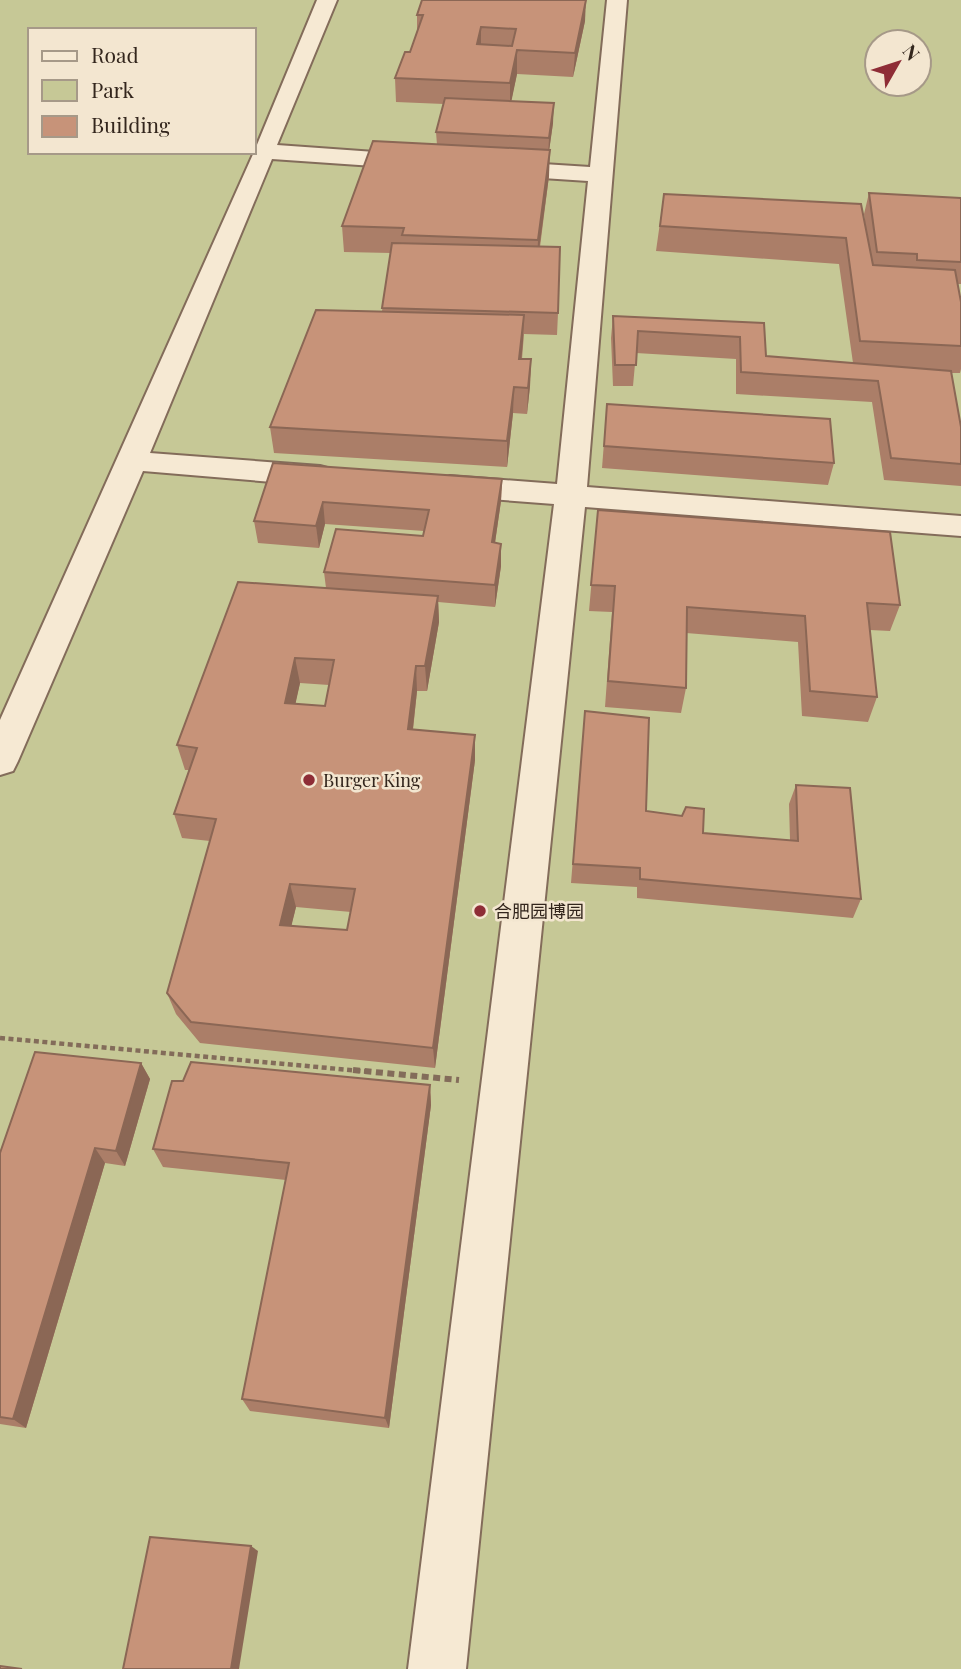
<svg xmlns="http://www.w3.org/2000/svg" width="961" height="1669" viewBox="0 0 961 1669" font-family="'Playfair Display','Noto Sans SC',serif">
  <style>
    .green { fill: #c6c896; fill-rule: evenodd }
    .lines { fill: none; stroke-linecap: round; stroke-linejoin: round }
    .minor-casing { stroke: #836c5a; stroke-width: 4 }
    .path-far1 { stroke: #836c5a; stroke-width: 4.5; stroke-dasharray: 5 3.5; stroke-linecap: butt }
    .path { stroke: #836c5a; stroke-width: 6; stroke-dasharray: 7 4.5; stroke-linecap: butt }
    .minor { fill: #f6e9d3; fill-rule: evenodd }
    .wall { fill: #ab7e68; fill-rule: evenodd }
    .shaded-wall { fill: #8b6755 }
    .building { fill: #c79379; stroke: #8b6755; stroke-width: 2; fill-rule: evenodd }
    .poi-dot { fill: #8e2d36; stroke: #f3e6d0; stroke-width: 2.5 }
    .labels { text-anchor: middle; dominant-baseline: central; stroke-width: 5; stroke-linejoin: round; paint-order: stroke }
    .poi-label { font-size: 18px; fill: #33261d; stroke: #f3e6d0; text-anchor: start }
  </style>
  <rect width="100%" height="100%" fill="#ebdbc1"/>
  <path class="green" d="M0,0H961V1669H0ZM30,30H254V152H30ZM877,42H919V84H877Z"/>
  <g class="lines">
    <g class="minor-casing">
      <g id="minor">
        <polygon points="317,0 337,0 277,145 417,155 425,157 429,162 425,167 417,169 272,159 150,453 320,466 331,469 335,476 331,483 320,486 143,471 18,761 13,771 0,775 0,720 254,152"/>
        <polygon points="607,0 627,0 587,487 961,516 961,536 585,507 466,1669 408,1669 554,504 450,496 439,493 435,486 439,479 450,476 557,484 588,181 498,175 490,173 486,168 490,163 498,161 590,167"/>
      </g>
    </g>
    <polyline class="path-far1" points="0,1038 372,1072"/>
    <polyline class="path" points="353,1070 459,1080"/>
    <use href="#minor" class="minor"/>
  </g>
  <g class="wall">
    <polygon points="417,15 585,21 573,77 517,74 511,101 553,123 549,150 549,176 540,247 558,313 557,335 524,334 522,359 531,359 530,386 527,414 513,413 507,467 274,453 270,427 382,311 391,253 344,252 342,226 437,145 436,132 444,104 396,102 395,78 410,52 417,31"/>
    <polygon points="869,193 961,198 961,284 958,284 961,302 961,369 960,373 951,373 961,427 961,486 884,480 872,402 736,394 736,359 636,353 633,386 613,386 611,338 613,316 764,323 766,356 853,363 839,264 656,251 664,194 866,230 864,214"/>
    <polygon points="607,404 834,463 828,485 602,468"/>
    <path d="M273,463L502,479L501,501L495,543L501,566L495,607L438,602L439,622L427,691H417L413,730L475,735V760L435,1068L200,1043L176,1014L167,993L210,841L182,838L174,814L189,770H185L177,745L326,588L324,572L423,536L424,531L325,524L319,548L258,543L254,521ZM300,683L329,685L325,706L295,704ZM296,907L351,912L347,930L291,926Z"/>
    <polygon points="598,510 900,605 890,631 870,630 877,697 868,722 802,716 798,642 686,633 686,688 681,713 605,707 612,612 589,611"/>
    <polygon points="585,711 646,811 703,833 790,840 789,804 796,785 861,899 853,918 637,898 637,887 571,883"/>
    <polygon points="141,1063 150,1079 125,1166 105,1163 26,1428 0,1424 0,1153"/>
    <polygon points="430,1085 431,1105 389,1428 250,1411 242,1399 286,1180 163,1167 153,1149"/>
  </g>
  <g class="shaded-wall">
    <polygon points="586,0 585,21 573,77 575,53"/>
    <polygon points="481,27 481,51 477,44"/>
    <polygon points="517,50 517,74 510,108 510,83"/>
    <polygon points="554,103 553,123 548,159 549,138"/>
    <polygon points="550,150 549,176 537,265 538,240"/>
    <polygon points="524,315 523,341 519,385 519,359"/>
    <polygon points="531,359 530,386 527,414 528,388"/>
    <polygon points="514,387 513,413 507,467 507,441"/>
    <polygon points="502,479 501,501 492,563 492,542"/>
    <polygon points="323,502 325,524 319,548 316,526"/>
    <polygon points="501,544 501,566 495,607 495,585"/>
    <polygon points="438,596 439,622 427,691 425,666"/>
    <polygon points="295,658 300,683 290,729 285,703"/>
    <polygon points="416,666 417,691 410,754 408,729"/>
    <polygon points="475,735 475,760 435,1068 433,1048"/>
    <polygon points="290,884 296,907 286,948 280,925"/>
    <polygon points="141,1063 150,1079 125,1166 116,1151"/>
    <polygon points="430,1085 431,1105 389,1428 385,1418"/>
    <polygon points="95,1148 105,1163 26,1428 13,1419"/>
    <polygon points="251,1546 258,1551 239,1669 231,1669"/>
  </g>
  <g class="building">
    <path d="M422,0H586L575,53L517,50L510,83L395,78L405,52H410L423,15H417ZM481,27L516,29L512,46L477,44Z"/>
    <polygon points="445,98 554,103 549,138 436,132"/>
    <polygon points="373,141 550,150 538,240 402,235 404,228 342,226"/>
    <polygon points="869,193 961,198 961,262 917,260 917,254 877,252"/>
    <polygon points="664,194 861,204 873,265 955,270 961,302 961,346 860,341 846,238 660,226"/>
    <polygon points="392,243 560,247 558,313 382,308"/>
    <polygon points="316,310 524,315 519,359 531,359 528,388 514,387 507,441 270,427"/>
    <polygon points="613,316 764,323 766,356 951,371 961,427 961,464 891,458 878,381 741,372 740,337 638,331 636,365 615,365"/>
    <polygon points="607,404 830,419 834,463 604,446"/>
    <polygon points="273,463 502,479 492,542 501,544 495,585 324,572 336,529 423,536 429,510 323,502 316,526 254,521"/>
    <polygon points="598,510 890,532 900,605 867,603 877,697 810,691 805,616 687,607 686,688 608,681 615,586 591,585"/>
    <path d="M238,582L438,596L425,666H416L408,729L475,735L433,1048L191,1022L167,993L216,819L174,814L197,748L177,745ZM295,658L334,660L325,706L285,703ZM290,884L355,889L347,930L280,925Z"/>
    <polygon points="585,711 649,718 646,811 682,816 686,807 704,809 703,833 798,841 796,785 850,788 861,899 640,879 640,868 573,864"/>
    <polygon points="35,1052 141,1063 116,1151 95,1148 13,1419 0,1417 0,1153"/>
    <polygon points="191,1062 430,1085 385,1418 242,1399 289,1163 153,1149 172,1081 183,1081"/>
    <polygon points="150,1537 251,1546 231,1669 123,1669"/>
    <polygon points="0,1666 22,1669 0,1669"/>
  </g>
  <g class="poi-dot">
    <circle cx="309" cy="780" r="7"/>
    <circle cx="480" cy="911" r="7"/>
  </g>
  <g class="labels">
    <g class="poi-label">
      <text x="323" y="780">Burger King</text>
      <text x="494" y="911">合肥园博园</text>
    </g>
  </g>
  <rect x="28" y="28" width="228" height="126" fill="#f3e6d0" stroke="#a69988" stroke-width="2"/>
  <rect x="42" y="51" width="35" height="10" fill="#f6e9d3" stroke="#a69988" stroke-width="2"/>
  <text x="91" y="63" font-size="21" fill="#33261d">Road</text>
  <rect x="42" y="80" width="35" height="21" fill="#c6c896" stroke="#a69988" stroke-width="2"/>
  <text x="91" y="98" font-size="21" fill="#33261d">Park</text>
  <rect x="42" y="116" width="35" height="21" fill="#c79379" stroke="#a69988" stroke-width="2"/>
  <text x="91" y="133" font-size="21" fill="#33261d">Building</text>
  <g transform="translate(898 63) rotate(51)"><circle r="33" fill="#f3e6d0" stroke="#a69988" stroke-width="2"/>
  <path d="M0-5L12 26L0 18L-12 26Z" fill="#8e2d36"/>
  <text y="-10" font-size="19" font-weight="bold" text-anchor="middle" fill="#33261d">N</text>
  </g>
</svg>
